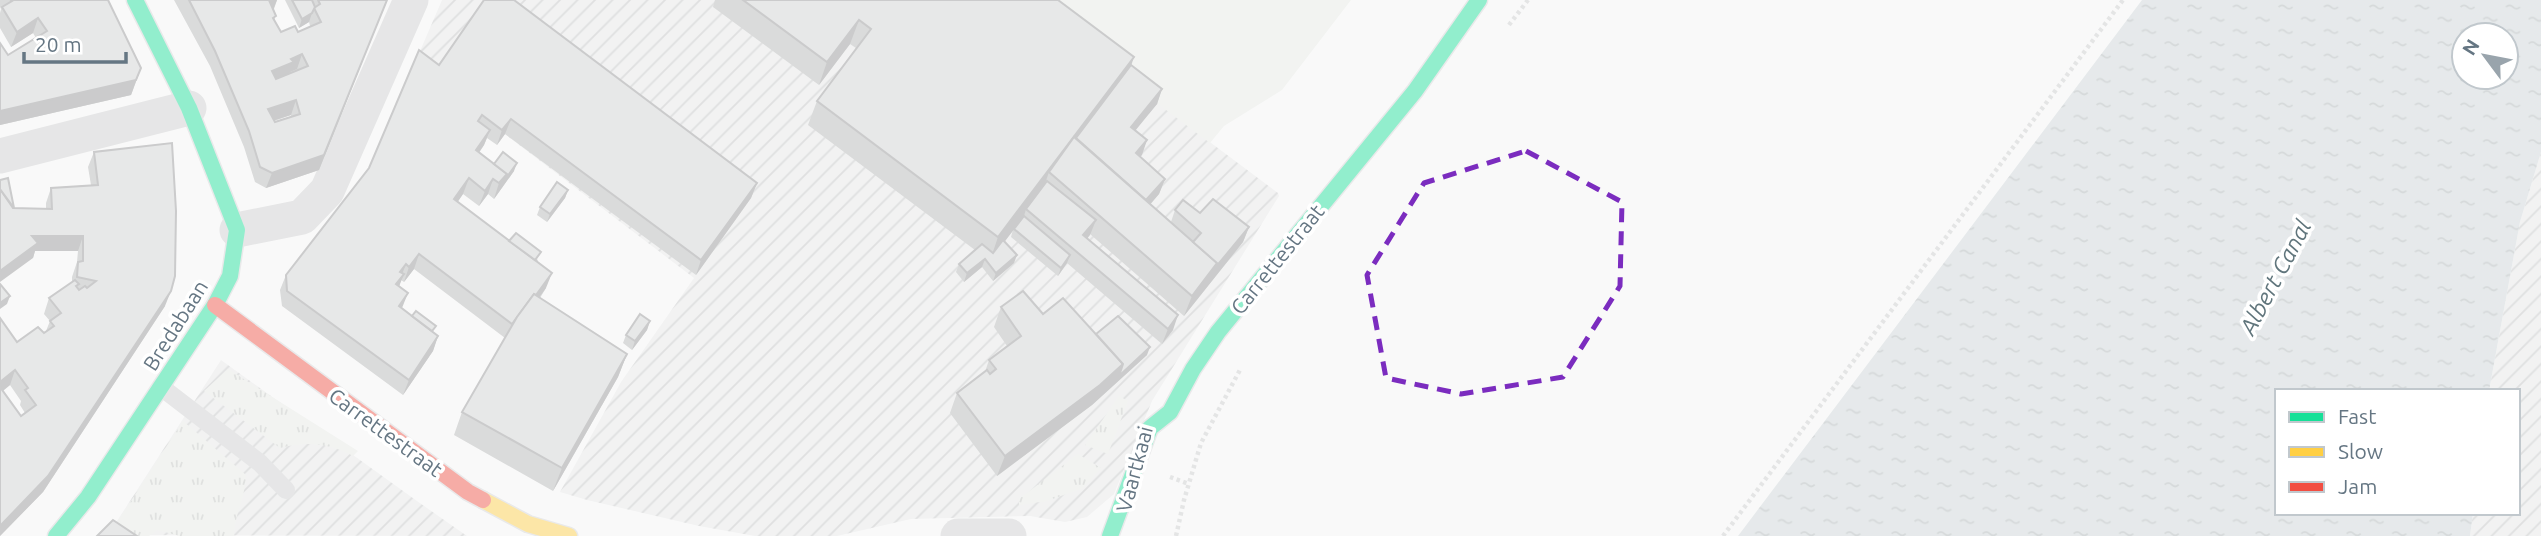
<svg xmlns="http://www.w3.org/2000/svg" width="2541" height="536" viewBox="0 0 2541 536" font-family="Ubuntu,sans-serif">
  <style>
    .industrial { fill: url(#industrial-furrows) }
    .grass { fill: url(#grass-tufts) }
    .park { fill: #e8ebe6 }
    .water { fill: url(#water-ripples); fill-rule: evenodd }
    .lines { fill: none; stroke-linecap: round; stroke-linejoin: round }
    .fast-casing { stroke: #d5d6d7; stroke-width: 19 }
    .slow-casing { stroke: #d5d6d7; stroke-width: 19 }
    .jam-casing { stroke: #d5d6d7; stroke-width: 19 }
    .path { stroke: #cbcccd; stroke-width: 4.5; stroke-dasharray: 3.5 3.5; stroke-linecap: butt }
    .lane { stroke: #cecfd0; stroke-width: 18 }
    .street { stroke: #cecfd0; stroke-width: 35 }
    .fast { stroke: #16e098; stroke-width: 16 }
    .slow { stroke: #ffcf43; stroke-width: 16 }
    .jam { stroke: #f24e42; stroke-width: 16 }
    .wall { fill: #b3b5b5; fill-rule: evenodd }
    .shaded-wall { fill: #929394 }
    .building { fill: #d0d2d3; stroke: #929394; stroke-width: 2; fill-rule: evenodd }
    .marked { fill: none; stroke: #7b2cbf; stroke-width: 5; stroke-dasharray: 14 9; stroke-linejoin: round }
    .labels { text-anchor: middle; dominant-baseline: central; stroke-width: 7; stroke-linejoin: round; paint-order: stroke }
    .street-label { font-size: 21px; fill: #657683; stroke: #fff }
    .water-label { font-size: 23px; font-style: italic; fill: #60757c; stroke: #fff }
  </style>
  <defs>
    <pattern id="industrial-furrows" width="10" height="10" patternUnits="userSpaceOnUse" patternTransform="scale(1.75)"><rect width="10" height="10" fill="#e8e9e9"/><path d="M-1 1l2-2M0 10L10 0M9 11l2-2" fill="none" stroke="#c0c1c2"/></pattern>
    <pattern id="grass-tufts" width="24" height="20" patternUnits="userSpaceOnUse" patternTransform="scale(1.75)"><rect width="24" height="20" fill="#e8ebe6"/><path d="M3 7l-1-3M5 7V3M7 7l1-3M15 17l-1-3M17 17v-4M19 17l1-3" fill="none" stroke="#c0c3c0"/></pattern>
    <pattern id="water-ripples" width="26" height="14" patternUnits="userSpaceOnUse" patternTransform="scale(1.75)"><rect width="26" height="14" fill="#ced6d9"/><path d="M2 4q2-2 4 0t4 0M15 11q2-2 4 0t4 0" fill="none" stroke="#abb2b5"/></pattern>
  </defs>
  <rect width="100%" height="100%" fill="#f9f9f9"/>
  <g class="industrial">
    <polygon points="442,0 1020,0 1278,193 1279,196 1152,401 1114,494 1087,517 1065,522 1030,516 911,519 837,536 755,536 699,526 587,500 560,492 621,382 694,278 414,65"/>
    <polygon points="2541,152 2541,536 2470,536 2473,513 2518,513 2518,391 2489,391 2520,222"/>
    <polygon points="221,360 417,501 467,536 108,535"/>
  </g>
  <g class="grass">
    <path d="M228,369L358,451L353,456C329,443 307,441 280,448L204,391Z"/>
    <polygon points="1119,396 1128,401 1108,454 1085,445"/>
    <path d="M183,421L246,475C246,496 234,515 234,536H180L157,530L149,536H110L109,535Z"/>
    <polygon points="1078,454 1101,468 1083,488 1047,501 1019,505 1019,499"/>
  </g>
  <polygon class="park" points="1020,0 1351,0 1282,90 1224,126 1210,143"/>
  <path class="water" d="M2142,0H2541V152L2520,222L2489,391H2277V513H2473L2470,536H1738ZM2464,35H2506V77H2464Z"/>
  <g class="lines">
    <g class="fast-casing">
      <g id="fast">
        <polyline points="56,536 88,497 215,305 230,276 237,230 189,108 135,0"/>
        <polyline points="1110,536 1150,428 1170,412 1193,369 1218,332 1415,91 1479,0"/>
      </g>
    </g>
    <g class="slow-casing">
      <polyline id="slow" points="483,500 528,524 569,536"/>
    </g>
    <g class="jam-casing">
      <polyline id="jam" points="215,305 468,492 483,500"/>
    </g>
    <g class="path">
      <polyline points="1509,25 1528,0"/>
      <polyline points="1170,477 1189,484"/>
      <polyline points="1176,536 1184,500 1201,443 1241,368"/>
      <polyline points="1723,536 2123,0"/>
    </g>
    <polyline class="lane" points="161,387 260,463 286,490"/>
    <g class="street">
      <polyline points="0,156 189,108"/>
      <polyline points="237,230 302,217 327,191 411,0"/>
      <polyline points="958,536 1009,536"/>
    </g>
    <use href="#fast" class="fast"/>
    <use href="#slow" class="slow"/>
    <use href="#jam" class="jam"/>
  </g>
  <g class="wall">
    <polygon points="0,0 108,0 141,68 131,95 0,125 0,43 8,55 36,38 33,33 11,47 0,28 0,13 1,9 0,7"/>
    <path d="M174,0H277L274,9L275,21L281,32H298L310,26L309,22L299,28L285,0H387L319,170L266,188L255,182L244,147L210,66ZM291,115V117L275,122L274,121Z"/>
    <polygon points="715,0 1058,0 1131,65 1162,89 1157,104 1135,130 1147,140 1140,157 1165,179 1159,194 1150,204 1171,222 1175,210 1200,213 1249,227 1243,242 1184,316 1090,234 1087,238 1173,330 1162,344 1067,263 1058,276 1011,237 1013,230 1004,242 1014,263 993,281 982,267 964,282 956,272 959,264 975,250 808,125 817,101 856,48 850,44 819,85 713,7"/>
    <polygon points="439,65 757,183 751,198 696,275 505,134 497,145 487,138 484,145 479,153 494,164 514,171 494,199 488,194 479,206 463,194 457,202 509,241 538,260 537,262 546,288 540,298 627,354 618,377 553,491 454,435 462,412 505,338 414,269 404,282 401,280 399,286 402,308 438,336 433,351 403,395 282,306 280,290 286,275 369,168"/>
    <path d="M94,152L165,306L43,492L0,536V318L17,342L46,331L50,321L44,314L49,298L72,282V277L77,262L78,251H35L33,258L14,208L46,209V203L51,188L91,185L88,167ZM10,385L21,401L20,405L25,413L21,416L3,391Z"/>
    <polygon points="568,190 565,198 547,222 537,215 540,207"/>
    <polygon points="1001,307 1043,314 1147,355 1092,405 997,476 950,413 957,393 985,372 989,360 1007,346 994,327"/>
    <polygon points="650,321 647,330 632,350 623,343 626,335"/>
  </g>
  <g class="shaded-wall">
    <polygon points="269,0 277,0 273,10"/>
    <polygon points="387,0 319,170 266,188 272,173"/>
    <polygon points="312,13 309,22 299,28 302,19"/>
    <polygon points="38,18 33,33 11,47 17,32"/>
    <polygon points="859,20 850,44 819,85 827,62"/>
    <polygon points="302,54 297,69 290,72 288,78 267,86 272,71 291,59"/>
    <polygon points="1134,57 1126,81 1049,172 1042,192 1026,209 1024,216 990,261 998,237"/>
    <polygon points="141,68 131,95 0,125 0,111"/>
    <polygon points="1162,89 1157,104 1126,142 1131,127"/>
    <polygon points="296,100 291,115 263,124 268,109"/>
    <polygon points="511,119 505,134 497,145 502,130"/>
    <polygon points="490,130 484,145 470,165 476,150"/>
    <polygon points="1147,140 1142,155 1130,168 1136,153"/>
    <polygon points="517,163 514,171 494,199 499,183"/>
    <polygon points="469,178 463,194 449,215 454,199"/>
    <polygon points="493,179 488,194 479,206 485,191"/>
    <polygon points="1165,179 1159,194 1137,220 1143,205"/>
    <polygon points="757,183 751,198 696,275 701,260"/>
    <polygon points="568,190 565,198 547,222 550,214"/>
    <polygon points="1096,220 1090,235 1078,250 1083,235"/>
    <polygon points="1249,227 1243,242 1184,316 1192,296 1217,263"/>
    <polygon points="32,236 83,236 78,251 35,251 33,258 0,282 0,271"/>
    <polygon points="419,254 414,269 404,282 409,267"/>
    <polygon points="1017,255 1014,263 993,281 996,273"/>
    <polygon points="1070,255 1067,263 1058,276 1061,268"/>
    <polygon points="985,259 982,267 964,282 967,273"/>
    <polygon points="406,264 401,277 404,274 398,289 394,287 400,272"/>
    <polygon points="552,273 546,288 508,340 514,325"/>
    <polygon points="171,291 165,306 43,492 0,536 0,526"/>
    <polygon points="408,293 402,308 399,306"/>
    <polygon points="10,296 7,304 0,309 0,303"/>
    <polygon points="1178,315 1173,330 1162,344 1168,329"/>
    <polygon points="650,321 647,330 632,350 635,341"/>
    <polygon points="438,336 433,351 403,395 409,380"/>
    <polygon points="1150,347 1147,355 1092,405 997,476 1005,456 1123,364"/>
    <polygon points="627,354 618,377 553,491 562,468"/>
    <polygon points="15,370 10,385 0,393 0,382"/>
  </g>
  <g class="building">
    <polygon points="11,0 108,0 141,68 136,80 0,111 0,43 8,55 47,31 38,18 17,32 2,7 12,1"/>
    <path d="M189,0H269L276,16L273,18L281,32L295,26L298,32L321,22L314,8L320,4L318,0H387L324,155L272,173L260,167L249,131L215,51ZM302,54L308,66L276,79L272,71L294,62L291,59ZM296,100L300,114L275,122L268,109Z"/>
    <polygon points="292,0 312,0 315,7 312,13 302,19"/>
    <polygon points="484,0 514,0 757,183 701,260 511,119 502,130 482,115 478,121 490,130 476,150 507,174 499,183 493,179 485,191 469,178 454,199 552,273 536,295 534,294 512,324 419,254 409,267 406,264 400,272 404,274 396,284 408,293 399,306 438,336 409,380 287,291 286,275 369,168 419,50 439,65"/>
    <polygon points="743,0 1058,0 1134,57 998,237 817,101 871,29 859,20 827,62"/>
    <polygon points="1131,65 1162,89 1131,127 1147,140 1136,153 1165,179 1146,200 1076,138"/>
    <polygon points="1074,137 1217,263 1192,296 1049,172"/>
    <polygon points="172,143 176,211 175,276 171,291 48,476 0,526 0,387 21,416 36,405 25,390 28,388 15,370 0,382 0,318 17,342 38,327 44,333 54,326 50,321 61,313 49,298 75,280 79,284 76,286 79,290 85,286 87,288 96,281 77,277 78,262 83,261 83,236 32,236 38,243 0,271 0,189 13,208 52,209 51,188 98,185 94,152"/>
    <polygon points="503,152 517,163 504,181 507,174 494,164"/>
    <polygon points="8,178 14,208 0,189 0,180"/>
    <polygon points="1047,181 1096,220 1083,235 1178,315 1168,329 1026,209"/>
    <polygon points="557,182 568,190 550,214 540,207"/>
    <polygon points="1213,199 1249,227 1215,268 1217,263 1193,242 1201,233 1175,210 1183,200 1200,213"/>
    <polygon points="1024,216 1070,255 1061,268 1014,229"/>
    <polygon points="516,233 541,252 535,260 509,241"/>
    <polygon points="1003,240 1017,255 996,273 985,259 967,273 959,264 982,244 993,253"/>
    <polygon points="0,284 10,296 0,303"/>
    <polygon points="1023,291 1043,314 1063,298 1123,364 1100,385 1005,456 957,393 987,370 990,374 996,369 989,360 1021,336 1001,307"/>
    <polygon points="534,294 627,354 562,468 462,412 517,317"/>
    <polygon points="416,311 436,326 432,331 412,316"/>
    <polygon points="640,314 650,321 635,341 626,335"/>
    <polygon points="1118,316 1150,347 1119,376 1123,364 1096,334"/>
    <polygon points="113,520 137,536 97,536"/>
  </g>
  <path d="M0 0H2541V536H0ZM1526,151L1622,202L1620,286L1563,377L1461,394L1386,378L1367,275L1424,183Z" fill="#f9f9f9" fill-opacity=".55" fill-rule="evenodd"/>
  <path class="marked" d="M1526,151L1622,202L1620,286L1563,377L1461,394L1386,378L1367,275L1424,183Z"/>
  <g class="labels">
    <g class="street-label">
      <text transform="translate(1277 259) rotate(-51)">Carrettestraat</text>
      <text transform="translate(175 325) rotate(-58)">Bredabaan</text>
      <text transform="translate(386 432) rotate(36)">Carrettestraat</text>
      <text transform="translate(1134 469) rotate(-75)">Vaartkaai</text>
    </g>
    <g class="water-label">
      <text transform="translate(2275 277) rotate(-62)">Albert Canal</text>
    </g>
  </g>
  <rect x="2275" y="389" width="245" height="126" fill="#ffffff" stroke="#c1c8cd" stroke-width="2"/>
  <rect x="2289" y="412" width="35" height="10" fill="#16e098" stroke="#c1c8cd" stroke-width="2"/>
  <text x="2338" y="424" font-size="21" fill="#657683">Fast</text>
  <rect x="2289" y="447" width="35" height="10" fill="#ffcf43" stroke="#c1c8cd" stroke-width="2"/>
  <text x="2338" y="459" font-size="21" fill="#657683">Slow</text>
  <rect x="2289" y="482" width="35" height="10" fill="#f24e42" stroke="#c1c8cd" stroke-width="2"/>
  <text x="2338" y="494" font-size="21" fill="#657683">Jam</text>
  <g transform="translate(2485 56) rotate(302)"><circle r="33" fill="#ffffff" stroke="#c1c8cd" stroke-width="2"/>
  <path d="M0-5L12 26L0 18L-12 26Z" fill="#99a4ac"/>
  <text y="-10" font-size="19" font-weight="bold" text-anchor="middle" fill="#657683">N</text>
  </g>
  <path d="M24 52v10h102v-10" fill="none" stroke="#657683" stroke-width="3.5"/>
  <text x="35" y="52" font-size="21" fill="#657683" stroke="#ffffff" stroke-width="5" paint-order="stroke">20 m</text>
</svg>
